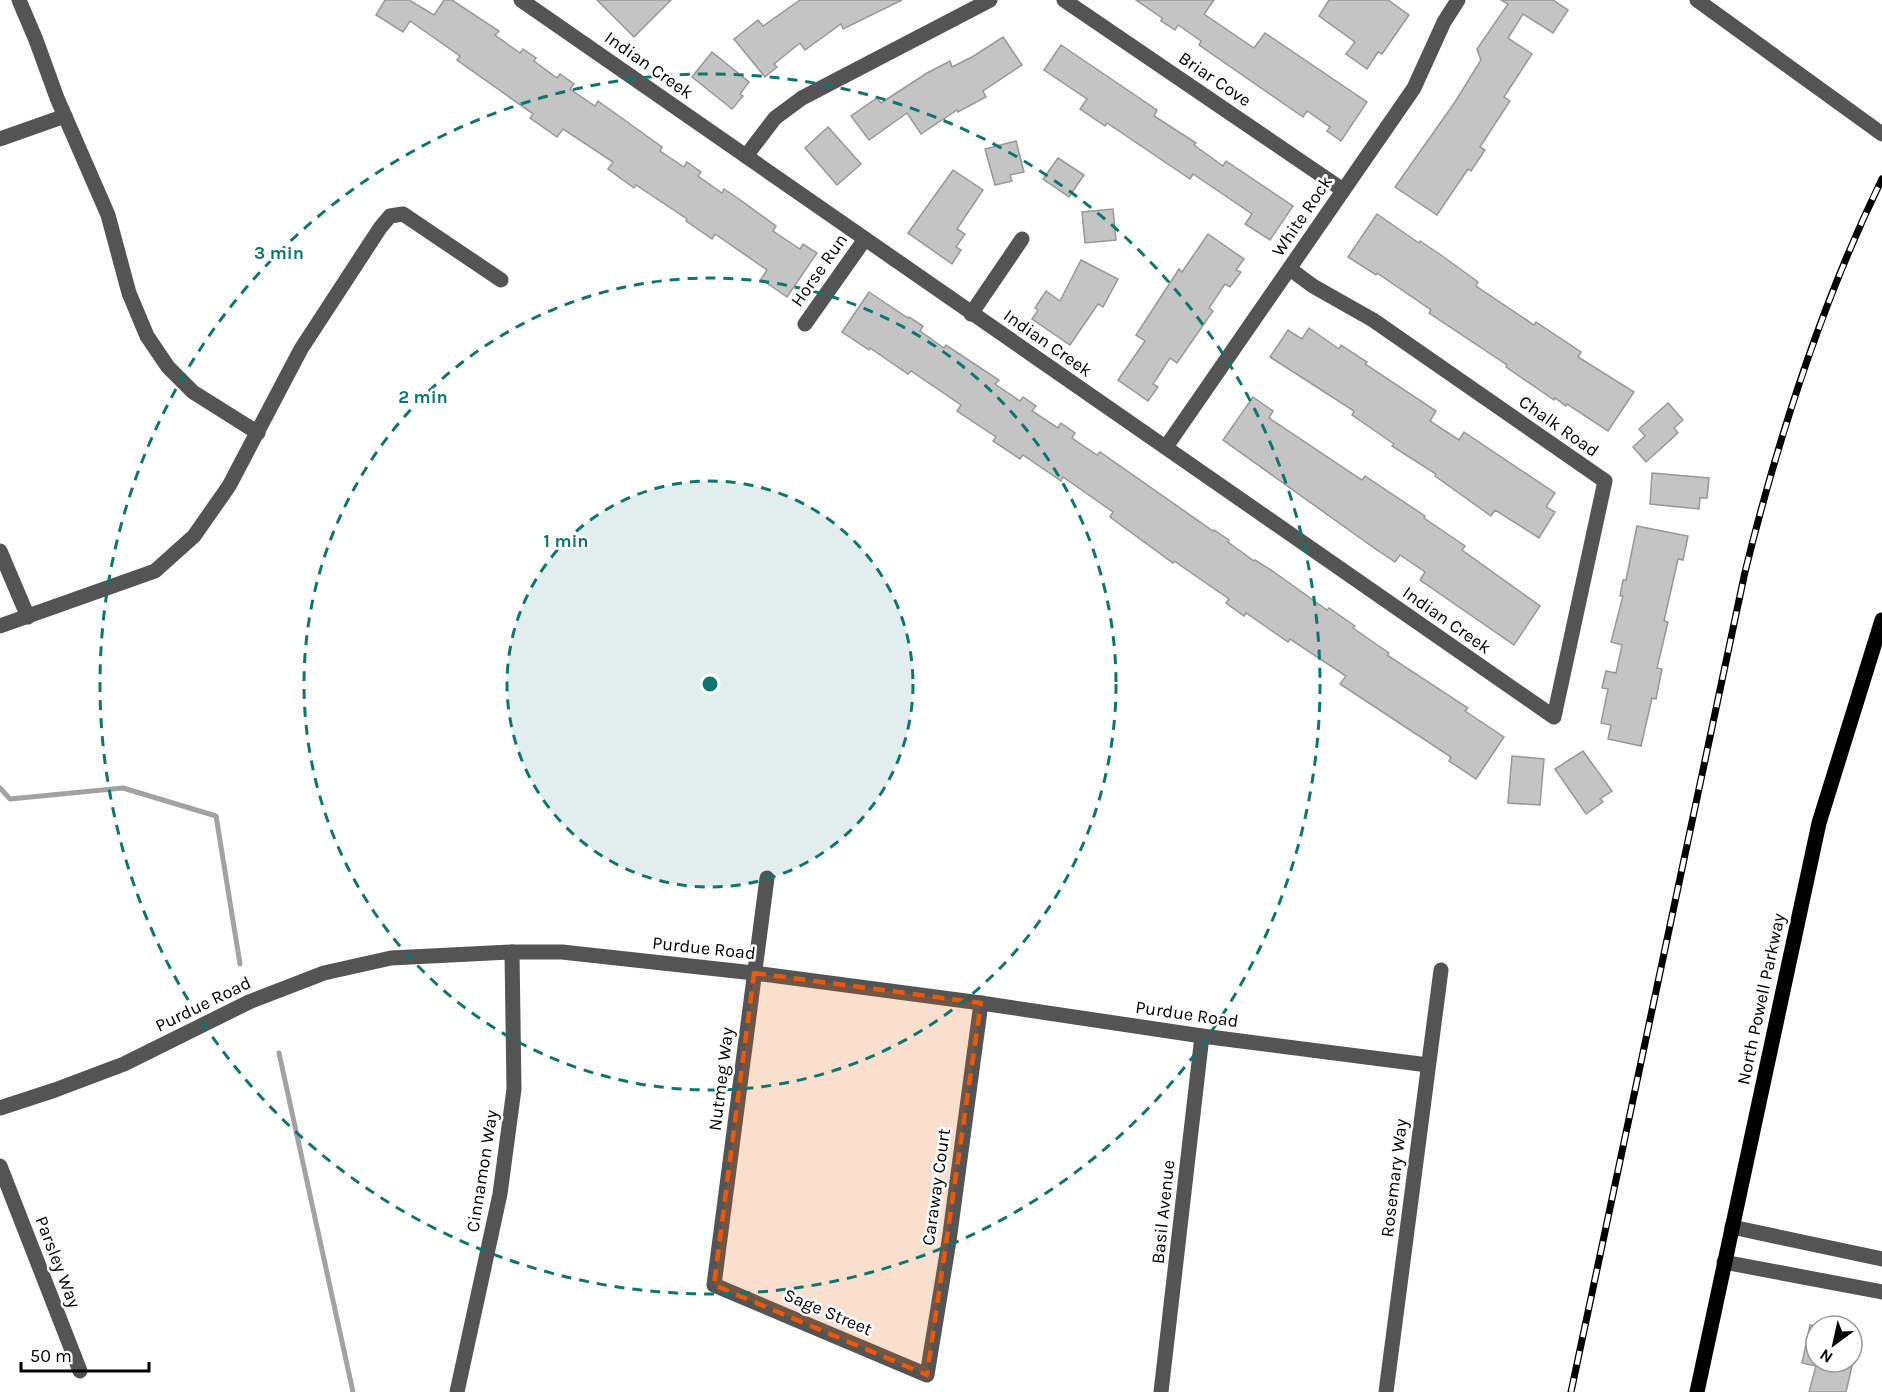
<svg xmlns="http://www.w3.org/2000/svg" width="1882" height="1392" viewBox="0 0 1882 1392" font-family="Karla,sans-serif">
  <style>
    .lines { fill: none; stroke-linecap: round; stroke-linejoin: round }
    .stream { stroke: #a2a2a2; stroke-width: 5 }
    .building { fill: #c4c4c4; stroke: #989898; stroke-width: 1.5 }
    .minor { stroke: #545454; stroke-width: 15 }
    .major { stroke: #000; stroke-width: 15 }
    .rail-casing { stroke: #000; stroke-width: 7 }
    .rail { stroke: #fff; stroke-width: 4.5; stroke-dasharray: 14; stroke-linecap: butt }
    .marked { fill: #e8590c; fill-opacity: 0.2; stroke: #e8590c; stroke-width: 4.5; stroke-dasharray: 12 8; stroke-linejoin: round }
    .ring { fill: none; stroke: #0f766e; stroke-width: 3; stroke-dasharray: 10 8 }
    .labels { text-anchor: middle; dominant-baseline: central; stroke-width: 5; stroke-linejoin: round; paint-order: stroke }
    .street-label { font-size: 18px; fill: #000; stroke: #fff }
    .centre { fill: #0f766e; stroke: #fff; stroke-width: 3 }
    .ring-label { font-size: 18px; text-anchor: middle; font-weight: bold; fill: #0f766e; stroke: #fff; stroke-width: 5; stroke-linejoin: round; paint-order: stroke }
  </style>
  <rect width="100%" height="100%" fill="#fff"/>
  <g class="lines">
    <g class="stream">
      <polyline points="0,788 10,799 123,788 216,816 240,964"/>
      <polyline points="279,1053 353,1392"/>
    </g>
  </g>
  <g class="building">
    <polygon points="385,0 409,0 434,15 444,0 452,0 499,31 495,35 520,53 523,49 536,58 534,61 557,78 560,74 574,84 570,89 595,106 598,101 662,147 660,151 684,167 687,162 701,172 698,176 722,193 724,189 739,199 776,226 773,231 800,249 803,244 817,253 787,297 761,279 767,270 715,234 712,239 686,221 687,219 636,185 634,188 608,169 613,162 563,129 557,137 530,118 533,114 457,60 460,56 410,21 403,32 376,15"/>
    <polygon points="597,0 671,0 634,37"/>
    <polygon points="800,0 902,0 843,29 841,24 805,50 800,43 774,64 777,67 765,77 734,39 758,20 763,26"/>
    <polygon points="1136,0 1214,0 1204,14 1254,48 1265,33 1367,102 1341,141 1327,131 1330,127 1307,111 1303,117 1199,45 1201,41 1178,25 1175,30 1161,21 1162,18"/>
    <polygon points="1329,0 1388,0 1409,15 1382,54 1378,52 1367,69 1346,54 1355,42 1319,16"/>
    <polygon points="1501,0 1553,0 1568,10 1553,33 1523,14 1508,38 1532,54 1504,97 1510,101 1480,147 1485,150 1471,171 1468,169 1437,215 1395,187 1455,102 1481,60 1477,49 1508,4"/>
    <polygon points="1003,37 1022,65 983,91 986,97 958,112 957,110 921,134 907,113 869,140 851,116 877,98 881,103 927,73 950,61 952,67 972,57"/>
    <polygon points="1061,45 1157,110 1154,116 1196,143 1194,145 1223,166 1226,161 1293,206 1270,240 1245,224 1252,214 1193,174 1190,179 1107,123 1105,126 1080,109 1087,99 1044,70"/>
    <polygon points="712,52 749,82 740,94 743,96 732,109 692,77"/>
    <polygon points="828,127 861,164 837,185 805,148"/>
    <polygon points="1016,141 1024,172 1010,175 1012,181 995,185 985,149"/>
    <polygon points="1058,158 1084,175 1069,197 1043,179"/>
    <polygon points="953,170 983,190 957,229 965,234 956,247 961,250 952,264 908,233"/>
    <polygon points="1113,209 1116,240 1085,243 1082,212"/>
    <polygon points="1377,214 1419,243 1420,241 1441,255 1478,282 1476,286 1534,325 1536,322 1581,352 1578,357 1634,392 1608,431 1567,404 1566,406 1555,398 1554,400 1506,367 1507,365 1429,313 1431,310 1377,273 1376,275 1348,257"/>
    <polygon points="1208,234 1244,259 1236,270 1241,272 1230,287 1225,284 1209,308 1213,311 1177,363 1170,358 1153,384 1158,387 1148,401 1118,380 1145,341 1136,335 1179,269 1182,272"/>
    <polygon points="1081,260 1118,279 1103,307 1098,304 1070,345 1032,319 1038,310 1035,308 1046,291 1060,301"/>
    <polygon points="869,292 908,318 909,317 923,326 920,331 944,348 946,345 999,380 995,384 1020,401 1023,397 1036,406 1032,411 1058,428 1061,423 1075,433 1072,438 1097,455 1100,452 1213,531 1214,530 1229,540 1228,542 1254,561 1255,560 1274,572 1327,610 1329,608 1355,626 1353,628 1389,653 1387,655 1468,708 1465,711 1504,737 1476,779 1449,761 1451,757 1340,684 1346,676 1290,639 1288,642 1246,613 1244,616 1226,603 1229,599 1174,561 1173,563 1110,517 1113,512 1063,477 1061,481 1023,455 1020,459 993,441 996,437 957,411 961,405 911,371 908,374 870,348 869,350 842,332"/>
    <polygon points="1309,328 1339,349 1341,345 1367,362 1365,364 1436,411 1430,421 1459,440 1464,432 1555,493 1546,507 1555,512 1539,538 1495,510 1491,516 1435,476 1436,474 1392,446 1394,444 1352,415 1354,411 1270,357 1288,330 1302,339"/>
    <polygon points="1253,397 1273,411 1269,418 1362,480 1365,476 1425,516 1424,518 1465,546 1462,550 1540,606 1514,645 1420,580 1425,572 1400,555 1395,562 1374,548 1223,440"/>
    <polygon points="1668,403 1683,420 1674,428 1678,433 1646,462 1633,447 1645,436 1639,429"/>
    <polygon points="1652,473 1709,478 1707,498 1700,498 1699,509 1650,504"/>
    <polygon points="1637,526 1688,536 1683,560 1678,559 1664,621 1668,622 1657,668 1662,669 1656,699 1652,698 1641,746 1608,739 1611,725 1601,723 1608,689 1602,688 1606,671 1616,673 1622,645 1611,642 1623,596 1620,596 1623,580 1626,580"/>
    <polygon points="1583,751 1612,791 1600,799 1603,802 1586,814 1555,769"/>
    <polygon points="1512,756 1544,759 1540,805 1508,803"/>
    <polygon points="1810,1325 1816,1326 1816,1366 1802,1363"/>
    <polygon points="1817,1362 1853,1362 1846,1392 1809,1392"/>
  </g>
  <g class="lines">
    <g class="minor">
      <polyline points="19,0 36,40 57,98 108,215 129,293 147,336 168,367 193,392 258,433"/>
      <polyline points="521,0 1554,717 1605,481 1373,320 1313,286 1290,269"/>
      <polyline points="1064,0 1343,190"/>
      <polyline points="1697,0 1882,134"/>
      <polyline points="0,139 65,116"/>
      <polyline points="746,156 775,118 802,98 990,0"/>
      <polyline points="971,314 1022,239"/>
      <polyline points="805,324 865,239"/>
      <polyline points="1166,447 1414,88 1444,22 1458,0"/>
      <polyline points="0,551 28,617"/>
      <polyline points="0,626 155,571 194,536 229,486 301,349 380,228 390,216 403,214 501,280"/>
      <polyline points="767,878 714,1285 927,1375 949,1241 981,1003"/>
      <polyline points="0,1108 55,1090 124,1064 249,1002 324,973 391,958 512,952 562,952 754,973 981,1003 1202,1036 1428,1065"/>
      <polyline points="0,1166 80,1371"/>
      <polyline points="1732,1227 1882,1259"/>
      <polyline points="1724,1262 1882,1292"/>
      <polyline points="457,1392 500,1194 514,1089 512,952"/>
      <polyline points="1161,1392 1202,1036"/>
      <polyline points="1386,1392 1441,970"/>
    </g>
    <polyline class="major" points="1697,1392 1819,823 1882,620"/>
    <g class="rail-casing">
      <path id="rail" d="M1571,1392L1745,572C1777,442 1823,300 1882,179"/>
    </g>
    <use href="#rail" class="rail"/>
  </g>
  <path class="marked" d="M754,973L981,1003L927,1375L714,1285Z"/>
  <circle cx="710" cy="684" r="203" fill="#0f766e" fill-opacity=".12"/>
  <g class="ring">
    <circle cx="710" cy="684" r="203"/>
    <circle cx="710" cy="684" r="406"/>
    <circle cx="710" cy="684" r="610"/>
  </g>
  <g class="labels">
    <g class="street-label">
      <text transform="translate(649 65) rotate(35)">Indian Creek</text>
      <text transform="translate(1215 79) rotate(34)">Briar Cove</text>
      <text transform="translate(1302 216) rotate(-56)">White Rock</text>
      <text transform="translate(819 270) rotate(-55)">Horse Run</text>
      <text transform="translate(1048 343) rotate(35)">Indian Creek</text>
      <text transform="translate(1559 426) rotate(35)">Chalk Road</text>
      <text transform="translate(1447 620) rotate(35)">Indian Creek</text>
      <text transform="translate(704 948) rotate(6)">Purdue Road</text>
      <text transform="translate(1761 999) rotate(-78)">North Powell Parkway</text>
      <text transform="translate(203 1004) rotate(-26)">Purdue Road</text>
      <text transform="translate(1187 1014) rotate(8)">Purdue Road</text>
      <text transform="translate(721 1079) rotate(-83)">Nutmeg Way</text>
      <text transform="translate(482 1171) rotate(-81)">Cinnamon Way</text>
      <text transform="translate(1394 1178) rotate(-83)">Rosemary Way</text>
      <text transform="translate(936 1187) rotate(-82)">Caraway Court</text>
      <text transform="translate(1163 1212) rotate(-84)">Basil Avenue</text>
      <text transform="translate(58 1262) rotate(69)">Parsley Way</text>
      <text transform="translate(828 1312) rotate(23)">Sage Street</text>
    </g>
  </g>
  <circle cx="710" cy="684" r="9" class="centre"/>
  <g class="ring-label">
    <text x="279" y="259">3 min</text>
    <text x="423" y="403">2 min</text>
    <text x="566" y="547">1 min</text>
  </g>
  <g transform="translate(1834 1344) rotate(213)"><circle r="28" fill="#ffffff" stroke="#999999" stroke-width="1.5"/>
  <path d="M0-4.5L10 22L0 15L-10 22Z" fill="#000000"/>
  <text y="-9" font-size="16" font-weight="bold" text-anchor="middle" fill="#000000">N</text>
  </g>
  <path d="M21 1362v9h128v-9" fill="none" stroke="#000000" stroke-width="3"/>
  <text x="30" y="1362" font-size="18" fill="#000000" stroke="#ffffff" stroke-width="4.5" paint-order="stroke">50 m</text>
</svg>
